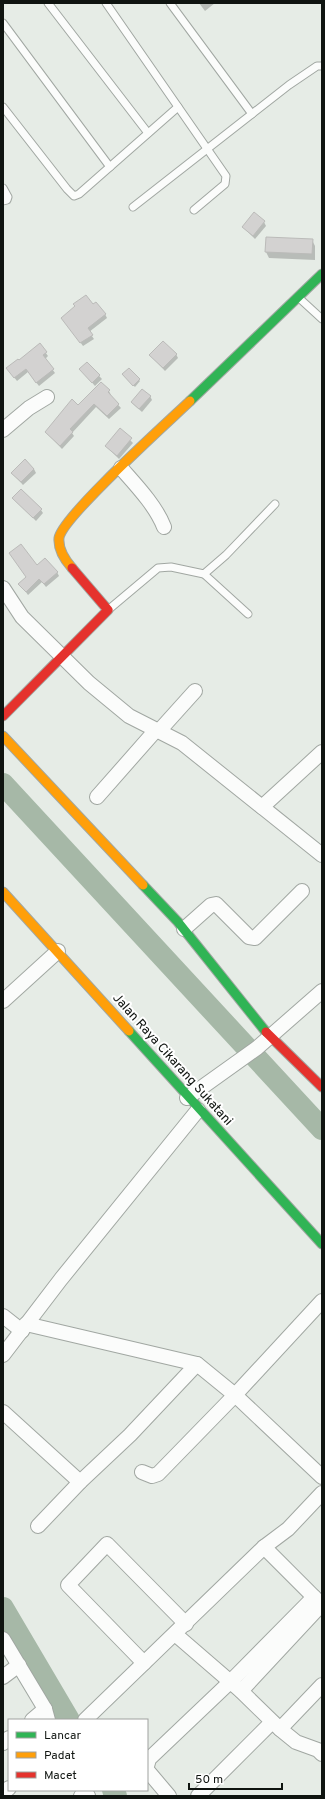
<svg xmlns="http://www.w3.org/2000/svg" width="325" height="1799" viewBox="0 0 325 1799" font-family="Overpass,sans-serif">
  <style>
    .shadow { fill: #0003 }
    .lines { fill: none; stroke-linecap: round; stroke-linejoin: round }
    .river { stroke: #a6b8a7; stroke-width: 22 }
    .building { fill: #d3d2d1; stroke: #bbbbb9 }
    .lane-casing { stroke: #a1a7a2; stroke-width: 9 }
    .street-casing { stroke: #a1a7a2; stroke-width: 16 }
    .fast-casing { stroke: #a1a7a2; stroke-width: 11 }
    .slow-casing { stroke: #a1a7a2; stroke-width: 11 }
    .jam-casing { stroke: #a1a7a2; stroke-width: 11 }
    .lane { stroke: #fbfcfb; stroke-width: 7 }
    .street { stroke: #fbfcfb; stroke-width: 14 }
    .fast { stroke: #30b455; stroke-width: 9 }
    .slow { stroke: #ff9f0a; stroke-width: 9 }
    .jam { stroke: #e5322d; stroke-width: 9 }
    .labels { text-anchor: middle; dominant-baseline: central; stroke-width: 4; stroke-linejoin: round; paint-order: stroke }
    .street-label { font-size: 13px; fill: #0f1410; stroke: #fff }
  </style>
  <rect width="100%" height="100%" fill="#e6ece6"/>
  <g class="shadow">
    <polygon points="199,3 215,3 205,11"/>
    <polygon points="264,222 266,226 255,239 243,227"/>
    <polygon points="312,240 315,246 315,260 269,258 266,252"/>
    <polygon points="105,314 107,318 89,332 94,339 83,346 65,321"/>
    <polygon points="40,345 48,356 45,359 55,373 39,386 28,372 17,381 10,372"/>
    <polygon points="176,354 178,358 165,371 151,356"/>
    <polygon points="87,363 102,379 95,386 81,370"/>
    <polygon points="129,369 140,381 135,387 123,375"/>
    <polygon points="101,383 109,391 111,395 110,396 121,408 109,419 96,407 72,433 74,436 62,449 46,432 78,407"/>
    <polygon points="150,396 152,400 142,412 132,403"/>
    <polygon points="120,430 133,443 119,459 106,446"/>
    <polygon points="34,469 36,473 23,485 12,473"/>
    <polygon points="13,498 41,510 43,513 36,521"/>
    <polygon points="37,567 57,572 59,576 46,587 42,582 28,595 20,584"/>
  </g>
  <g class="lines">
    <g class="river">
      <polyline points="3,784 322,1129"/>
      <polyline points="3,1608 69,1720"/>
      <polyline points="113,1790 116,1796"/>
    </g>
  </g>
  <g class="building">
    <polygon points="254,212 265,221 253,236 242,227"/>
    <polygon points="266,237 313,239 312,254 265,252"/>
    <polygon points="86,295 93,304 96,302 106,314 88,328 93,335 80,343 61,318 75,306 73,304"/>
    <polygon points="163,341 177,354 163,368 149,355"/>
    <polygon points="40,343 47,352 43,355 54,369 36,383 26,369 14,378 6,368 18,359 19,360"/>
    <polygon points="87,362 100,375 92,383 79,369"/>
    <polygon points="129,368 140,379 133,386 122,374"/>
    <polygon points="101,382 110,390 108,392 119,404 107,416 94,404 70,429 73,432 60,446 45,432 72,399 78,405"/>
    <polygon points="142,389 151,396 139,409 131,402"/>
    <polygon points="120,428 132,438 117,456 105,446"/>
    <polygon points="25,459 34,469 21,482 11,473"/>
    <polygon points="21,489 42,509 33,518 12,498"/>
    <polygon points="21,544 37,565 45,558 58,572 44,584 39,579 26,592 18,584 26,577 9,553"/>
  </g>
  <g class="lines">
    <g class="lane-casing">
      <g id="lane">
        <polyline points="48,3 148,133"/>
        <polyline points="106,3 226,176 225,184 194,210"/>
        <polyline points="170,3 252,114"/>
        <polyline points="3,23 110,167"/>
        <polyline points="3,107 67,189 74,196 79,194 178,107"/>
        <polyline points="3,188 8,197 7,200 3,201"/>
        <polyline points="133,207 289,85 317,66 322,66"/>
        <polyline points="298,297 322,319"/>
        <polyline points="204,574 248,614"/>
        <polyline points="108,610 158,568 171,567 204,574 226,555 275,504"/>
      </g>
    </g>
    <g class="street-casing">
      <g id="street">
        <polyline points="3,430 29,408 47,397"/>
        <path d="M121,468C136,485 156,506 164,527"/>
        <polyline points="3,588 22,617 89,683 129,716 182,743 322,855"/>
        <polyline points="159,731 195,691"/>
        <polyline points="97,797 156,730"/>
        <polyline points="262,807 322,752"/>
        <polyline points="184,929 211,905 216,904 249,937 255,938 302,891"/>
        <polyline points="3,1001 58,951"/>
        <polyline points="187,1098 257,1048 322,991"/>
        <polyline points="3,1316 22,1331"/>
        <polyline points="26,1324 197,1364 235,1395 322,1477"/>
        <polyline points="3,1355 61,1279 198,1110"/>
        <polyline points="3,1412 80,1482 38,1526"/>
        <polyline points="142,1472 152,1476 158,1474 235,1395 322,1301"/>
        <polyline points="80,1482 130,1435 197,1364"/>
        <polyline points="264,1547 320,1603"/>
        <polyline points="175,1634 241,1691 280,1729 296,1742 318,1750 322,1754"/>
        <polyline points="3,1639 45,1709 48,1720"/>
        <polyline points="144,1663 68,1585 107,1544 186,1624"/>
        <polyline points="3,1677 19,1665"/>
        <polyline points="241,1691 322,1604"/>
        <polyline points="32,1720 45,1709"/>
        <polyline points="85,1720 264,1547 288,1529 322,1493"/>
        <polyline points="280,1729 322,1685"/>
        <polyline points="3,1743 9,1738"/>
        <polyline points="147,1766 149,1759 230,1682 314,1597"/>
        <polyline points="147,1770 169,1796"/>
        <polyline points="3,1793 9,1788"/>
        <polyline points="81,1796 86,1793 88,1796"/>
        <polyline points="198,1796 272,1722"/>
      </g>
    </g>
    <g class="fast-casing">
      <g id="fast">
        <polyline points="190,401 322,274"/>
        <polyline points="143,885 178,922 266,1032"/>
        <polyline points="129,1031 322,1244"/>
      </g>
    </g>
    <g class="slow-casing">
      <g id="slow">
        <path d="M72,568C65,560 58,549 59,538C62,517 168,422 190,401"/>
        <polyline points="3,736 143,885"/>
        <polyline points="3,892 129,1031"/>
      </g>
    </g>
    <g class="jam-casing">
      <g id="jam">
        <polyline points="3,716 108,610 72,568"/>
        <polyline points="266,1032 322,1087"/>
      </g>
    </g>
    <use href="#lane" class="lane"/>
    <use href="#street" class="street"/>
    <use href="#fast" class="fast"/>
    <use href="#slow" class="slow"/>
    <use href="#jam" class="jam"/>
  </g>
  <g class="labels">
    <g class="street-label">
      <text transform="translate(172 1060) rotate(48)">Jalan Raya Cikarang Sukatani</text>
    </g>
  </g>
  <rect width="325" height="1799" fill="none" stroke="#0f1410" stroke-width="8"/>
  <rect x="8" y="1719" width="140" height="72" fill="#ffffff" stroke="#9fa19f"/>
  <rect x="16" y="1732" width="20" height="6" fill="#30b455" stroke="#9fa19f"/>
  <text x="44" y="1739" font-size="12" fill="#0f1410">Lancar</text>
  <rect x="16" y="1752" width="20" height="6" fill="#ff9f0a" stroke="#9fa19f"/>
  <text x="44" y="1759" font-size="12" fill="#0f1410">Padat</text>
  <rect x="16" y="1772" width="20" height="6" fill="#e5322d" stroke="#9fa19f"/>
  <text x="44" y="1779" font-size="12" fill="#0f1410">Macet</text>
  <path d="M189 1783v6h93v-6" fill="none" stroke="#0f1410" stroke-width="2"/>
  <text x="195" y="1783" font-size="12" fill="#0f1410" stroke="#ffffff" stroke-width="3" paint-order="stroke">50 m</text>
</svg>
